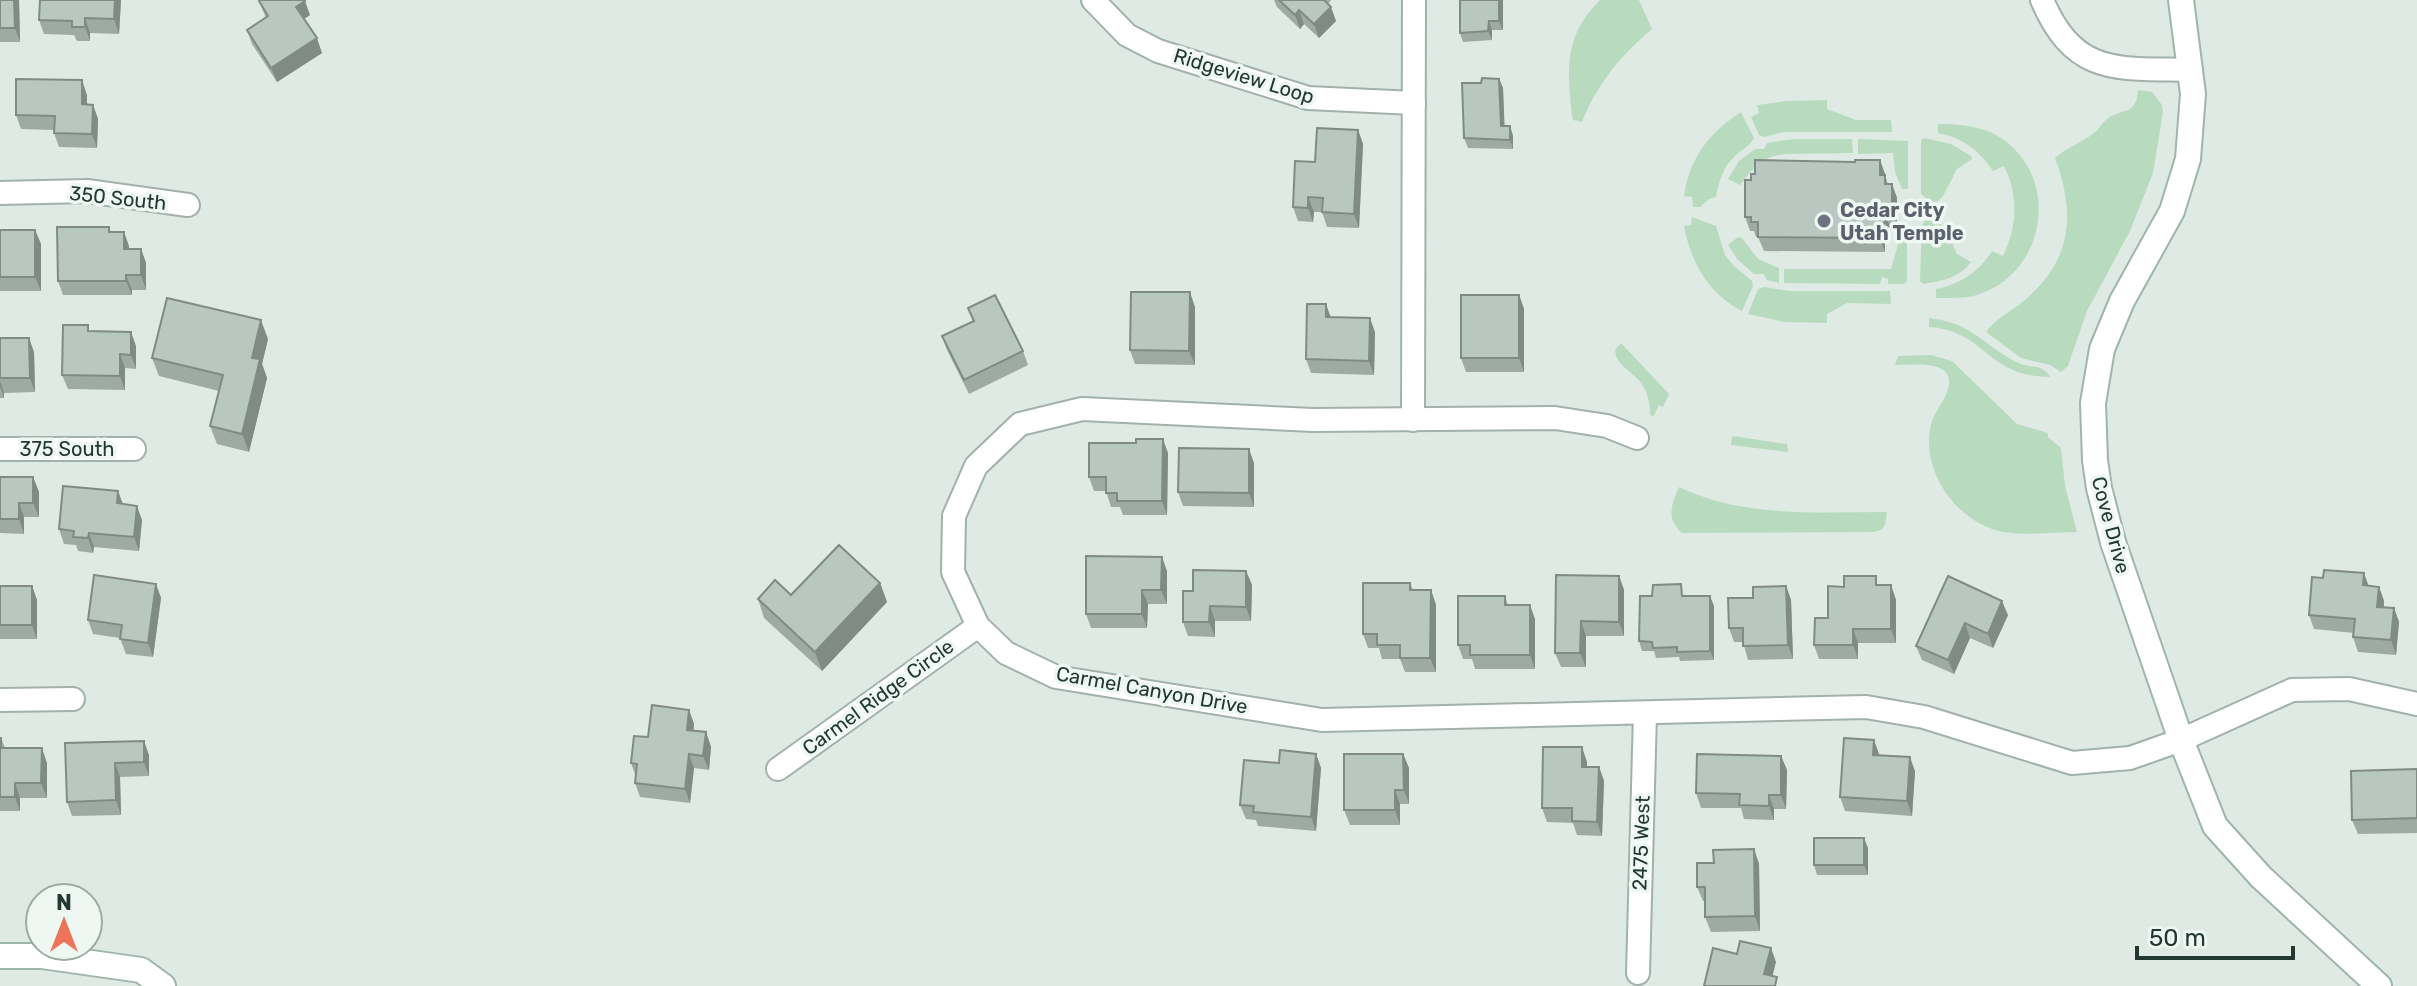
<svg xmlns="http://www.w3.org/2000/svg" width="2417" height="986" viewBox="0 0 2417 986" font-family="Rubik,sans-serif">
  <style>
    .green { fill: #b8dbbf }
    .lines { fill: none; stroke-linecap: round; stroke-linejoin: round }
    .street-casing { stroke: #a2b1ab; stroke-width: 26 }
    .secondary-casing { stroke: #9fb5ac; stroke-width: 28 }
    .street { stroke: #fff; stroke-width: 22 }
    .secondary { stroke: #fff; stroke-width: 24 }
    .wall { fill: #9eaba5 }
    .shaded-wall { fill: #818b86 }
    .building { fill: #b8c7c0; stroke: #818b86; stroke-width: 2 }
    .worship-dot { fill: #6b7280; stroke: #eff7f3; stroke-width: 3 }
    .labels { text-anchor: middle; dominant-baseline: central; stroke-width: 7; stroke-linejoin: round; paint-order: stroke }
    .street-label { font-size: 20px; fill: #213931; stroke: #eff7f3 }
    .worship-label { font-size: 20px; font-weight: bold; fill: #5b616d; stroke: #eff7f3; text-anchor: start }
  </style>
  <rect width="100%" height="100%" fill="#dfeae4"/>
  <g class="green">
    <path d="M1600,0H1639L1652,29C1621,55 1597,84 1582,122L1573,120L1572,115C1567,67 1564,36 1600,0Z"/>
    <path d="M2138,90L2152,92L2162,105L2163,112L2153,173L2130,231L2087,311L2068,366L2061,372L2050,365L2021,358L1986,332C1996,318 2012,311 2025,300C2072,259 2076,215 2055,158C2067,147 2081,143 2094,133C2099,129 2102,123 2107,119C2122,107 2136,117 2138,90Z"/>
    <polygon points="1827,100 1827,109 1856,120 1891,120 1892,132 1784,132 1764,137 1759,135 1751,117 1759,113 1757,105 1787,101"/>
    <path d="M1741,112L1754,138C1750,146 1742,149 1735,156C1723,167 1719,181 1716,197L1709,199L1700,207H1693L1692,197L1684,196C1690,157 1709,133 1741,112Z"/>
    <path d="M1938,124C1960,124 1985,126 2004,140C2058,179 2047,266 1985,292C1971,299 1952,298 1936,298V289C1960,284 1979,272 1992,251L2003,256C2017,227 2019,196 2004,166L1993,171C1979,150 1963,138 1938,133Z"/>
    <polygon points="1924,138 1951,144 1971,156 1972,159 1957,169 1943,196 1937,202 1930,201 1921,194 1921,140"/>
    <polygon points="1794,139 1852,139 1853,153 1785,154 1770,157 1751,171 1740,185 1728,179 1739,161 1755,149 1764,149 1767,143"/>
    <polygon points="1858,139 1908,141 1908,189 1902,189 1895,172 1893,153 1858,154"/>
    <path d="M1692,217L1716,226L1725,255L1734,266L1752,281L1753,286L1742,311C1708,293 1691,263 1684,226L1691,225Z"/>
    <path d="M1932,220L1944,226L1957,254L1971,262C1960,278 1941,281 1923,284L1920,281L1922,225L1925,221Z"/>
    <polygon points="1901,234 1907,234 1907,281 1904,284 1888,284 1888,279 1882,277 1880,284 1784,283 1784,269 1891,269"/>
    <polygon points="1738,237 1742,238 1758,259 1779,268 1779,283 1767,280 1764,274 1754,274 1737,259 1728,245"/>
    <polygon points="1764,287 1789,291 1890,291 1891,304 1847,303 1827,314 1827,323 1784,322 1748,314 1758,289"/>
    <path d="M1929,318C1974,323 1982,345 2018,363C2029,368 2044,364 2050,377C2040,376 2028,376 2018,372C1983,360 1977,331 1929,327Z"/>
    <path d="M1621,343L1669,394L1663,407L1659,405L1653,417L1650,414C1651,372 1616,373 1615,350Z"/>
    <path d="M1931,355L1952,361L2017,424L2048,433V437L2061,448L2065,486L2077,532C2053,532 2026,536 2003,532C1957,523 1920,471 1931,425C1934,409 1956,390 1947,374C1940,361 1908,365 1895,365L1898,356Z"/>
    <polygon points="1732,436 1787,444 1788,452 1731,445"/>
    <path d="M1679,487C1744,518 1817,512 1887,512L1885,525L1881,530L1874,532L1682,533C1666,519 1671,505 1679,487Z"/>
  </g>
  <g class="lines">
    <g class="street-casing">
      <g id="street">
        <polyline points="1093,0 1127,35 1158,51 1308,98 1414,103"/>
        <path d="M2042,0C2075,77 2118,68 2191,70"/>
        <polyline points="0,193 87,191 188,205"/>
        <polyline points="1413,420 1414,0"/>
        <polyline points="1637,438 1607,426 1555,418 1313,420 1082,409 1020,424 976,466 954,516 953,572 978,626 1006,653 1056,677 1322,720 1866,707 1924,717 2072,763 2130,758 2181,740 2292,690 2349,689 2417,704"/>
        <polyline points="0,449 134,449"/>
        <polyline points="0,700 73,699"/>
        <polyline points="778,769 978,626"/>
        <polyline points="1638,973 1645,713"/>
      </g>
    </g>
    <g class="secondary-casing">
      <g id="secondary">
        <polyline points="2181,0 2193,94 2188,159 2172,211 2122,301 2102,349 2093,403 2095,460 2099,488 2113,542 2181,740 2215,826 2261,877 2379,986"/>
        <polyline points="0,956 42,956 141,970 163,986"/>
      </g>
    </g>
    <use href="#street" class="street"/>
    <use href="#secondary" class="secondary"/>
  </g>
  <g class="wall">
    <polygon points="0,0 19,0 20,42 0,42"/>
    <polygon points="121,0 119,34 90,33 90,41 77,41 74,35 44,34 39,20"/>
    <polygon points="1274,0 1331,0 1328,4 1336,21 1319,38 1304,24 1300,29 1277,7"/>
    <polygon points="1503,0 1503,30 1492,30 1492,40 1463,42 1460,33"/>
    <polygon points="259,1 310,15 304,19 322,53 277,82 252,44 247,30 266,18"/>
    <polygon points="1499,79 1503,88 1504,126 1510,126 1513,136 1513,149 1468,148 1464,138 1481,83"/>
    <polygon points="87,95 87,105 93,105 98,119 97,148 59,147 54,133 54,130 21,129 16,115"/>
    <polygon points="1358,130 1363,144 1359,228 1327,227 1322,212 1314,212 1313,222 1298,221 1293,207 1315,162"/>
    <polygon points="1880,160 1888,184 1892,184 1897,198 1897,229 1891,229 1891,237 1885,237 1885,252 1764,251 1758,237 1756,237 1754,231 1750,231 1745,217 1751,180 1855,162"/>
    <polygon points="109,227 111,232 124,232 129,249 141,249 146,263 146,290 132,290 132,295 63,295 58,281"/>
    <polygon points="0,230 35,230 41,244 41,291 0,291"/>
    <polygon points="1519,295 1524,309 1524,372 1466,372 1461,358"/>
    <polygon points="1195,307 1195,365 1135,364 1130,350"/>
    <polygon points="968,308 1023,351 1028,365 969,394 947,350 942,336 973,321"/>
    <polygon points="90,331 136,346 136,369 125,368 125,390 68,389 62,375"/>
    <polygon points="1375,332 1374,375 1311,373 1306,359"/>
    <polygon points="0,338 34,352 35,392 4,393 4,398 0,398"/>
    <polygon points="268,339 262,364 267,378 249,452 217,444 210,426 219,391 159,376 152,358"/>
    <polygon points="1168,453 1167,515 1123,515 1120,507 1111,507 1106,491 1094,491 1089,477"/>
    <polygon points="1254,463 1254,507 1183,506 1178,492"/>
    <polygon points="0,477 33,477 39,492 39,517 24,517 24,534 0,533"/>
    <polygon points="118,491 123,504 142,520 139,551 94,547 93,553 78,551 76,545 64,544 59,529"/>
    <polygon points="1167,571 1167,604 1148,604 1147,628 1091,628 1086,614"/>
    <polygon points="1246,571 1252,585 1251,621 1215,621 1215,637 1188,636 1183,622 1193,591"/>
    <polygon points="2364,573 2368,586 2379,587 2384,601 2384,607 2394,608 2399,622 2396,655 2358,652 2353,637 2354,633 2314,629 2309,615 2323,578"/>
    <polygon points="1619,576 1624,590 1624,636 1586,636 1586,667 1561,667 1555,653"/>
    <polygon points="1948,576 2008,615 1993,648 1970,638 1954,674 1922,660 1916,646"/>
    <polygon points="880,583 887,602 822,671 764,618 758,599"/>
    <polygon points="1410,583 1413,590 1431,590 1436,605 1436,672 1405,672 1400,659 1382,659 1379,648 1368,648 1363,634"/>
    <polygon points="156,584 161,598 153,657 126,654 120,638 93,634 88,620"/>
    <polygon points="1879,585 1891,585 1896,600 1896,643 1858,643 1858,659 1819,659 1814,645 1828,618"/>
    <polygon points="0,586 32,586 37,600 37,639 0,639"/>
    <polygon points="1786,586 1791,600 1793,659 1748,660 1743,642 1734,642 1729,628 1753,598"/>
    <polygon points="1685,594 1685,596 1714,606 1714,660 1680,661 1679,657 1656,658 1654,651 1642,651 1639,641"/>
    <polygon points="1505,596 1508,605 1535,619 1535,669 1475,669 1472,659 1463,659 1458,645"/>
    <polygon points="689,710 694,724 693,731 706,732 711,747 709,770 694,768 690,803 640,797 635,783 636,777 631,763 648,737"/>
    <polygon points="0,738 1,738 5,748 47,763 47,798 20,798 20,811 0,811"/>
    <polygon points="1874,740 1879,755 1915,771 1912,816 1845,811 1840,797"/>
    <polygon points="65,743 149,755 149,776 120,777 121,815 72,816 67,802"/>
    <polygon points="1316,754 1321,768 1316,831 1258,826 1256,820 1246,819 1240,805 1279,763"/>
    <polygon points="1403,754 1409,768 1409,804 1400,804 1400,825 1350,825 1344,810"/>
    <polygon points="1781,756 1787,770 1786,809 1774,809 1774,820 1744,819 1741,808 1701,808 1696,793"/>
    <polygon points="1587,762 1587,767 1599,767 1604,781 1602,836 1577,835 1573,823 1547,822 1542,808"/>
    <polygon points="2417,769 2417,833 2358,834 2352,820"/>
    <polygon points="1868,848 1868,875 1817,875 1814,865"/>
    <polygon points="1754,849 1759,864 1760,931 1711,932 1705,917 1705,901 1703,901 1697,887 1714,863"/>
  </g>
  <g class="shaded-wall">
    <polygon points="14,0 19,0 20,42 15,28"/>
    <polygon points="115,0 121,0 119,34 114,19"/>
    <polygon points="1499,0 1503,0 1503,30 1499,21"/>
    <polygon points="305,1 310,15 301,21 296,7"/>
    <polygon points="1331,7 1336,21 1319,38 1314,24"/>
    <polygon points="1299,10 1304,24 1300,29 1295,15"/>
    <polygon points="85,18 90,33 90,41 85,27"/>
    <polygon points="1489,21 1492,30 1492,40 1488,31"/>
    <polygon points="317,38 322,53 277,82 271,68"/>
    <polygon points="1499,79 1503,88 1505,136 1501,126"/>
    <polygon points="82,80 87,95 87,119 82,104"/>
    <polygon points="93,105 98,119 97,148 92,134"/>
    <polygon points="1510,126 1513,136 1513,149 1510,140"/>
    <polygon points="1358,130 1363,144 1359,228 1354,214"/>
    <polygon points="1880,160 1885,174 1885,189 1880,175"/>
    <polygon points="1892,184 1897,198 1897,229 1892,215"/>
    <polygon points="1308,197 1314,212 1313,222 1308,208"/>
    <polygon points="1885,215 1891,229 1891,237 1885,223"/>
    <polygon points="1880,223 1885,237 1885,252 1880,238"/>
    <polygon points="35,230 41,244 41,291 35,277"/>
    <polygon points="124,232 129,246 129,263 124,249"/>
    <polygon points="141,249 146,263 146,290 141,275"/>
    <polygon points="126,275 132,290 132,295 126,281"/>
    <polygon points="1190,292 1195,307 1195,365 1189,351"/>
    <polygon points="1519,295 1524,309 1524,372 1519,358"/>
    <polygon points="1326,304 1331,318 1326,317"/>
    <polygon points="1370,318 1375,332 1374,375 1369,361"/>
    <polygon points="261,320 268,339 262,364 267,378 249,452 242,434 252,358"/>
    <polygon points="131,332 136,346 136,369 131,355"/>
    <polygon points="29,338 34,352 35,392 30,378"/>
    <polygon points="120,354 125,368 125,390 120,376"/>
    <polygon points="0,381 4,393 4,398 0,386"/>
    <polygon points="1163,439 1168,453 1167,515 1162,501"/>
    <polygon points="1249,449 1254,463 1254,507 1249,493"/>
    <polygon points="33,477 39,492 39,517 33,503"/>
    <polygon points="118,491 123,505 117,503"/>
    <polygon points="19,503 24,517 24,534 19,519"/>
    <polygon points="137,506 142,520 139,551 134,537"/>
    <polygon points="89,533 94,547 93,553 88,538"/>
    <polygon points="1162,557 1167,571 1167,604 1161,590"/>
    <polygon points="1246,571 1252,585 1251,621 1246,607"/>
    <polygon points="2364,573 2369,587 2363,585"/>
    <polygon points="1619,576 1624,590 1624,636 1619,622"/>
    <polygon points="880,583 887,602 822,671 815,652"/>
    <polygon points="156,584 161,598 153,657 148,643"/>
    <polygon points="1891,585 1896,600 1896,643 1891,629"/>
    <polygon points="32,586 37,600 37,639 32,625"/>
    <polygon points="1786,586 1791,600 1793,659 1788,645"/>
    <polygon points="2379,587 2384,601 2382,621 2377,607"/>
    <polygon points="1142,590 1148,604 1147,628 1142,614"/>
    <polygon points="1431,590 1436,605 1436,672 1430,658"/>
    <polygon points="1710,596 1714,606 1714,660 1710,651"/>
    <polygon points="2002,601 2008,615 1993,648 1988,634"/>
    <polygon points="1530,605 1535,619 1535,669 1530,655"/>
    <polygon points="1210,606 1215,621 1215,637 1209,622"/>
    <polygon points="2394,608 2399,622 2396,655 2391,640"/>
    <polygon points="1581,621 1586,636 1586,667 1580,653"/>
    <polygon points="1965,623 1970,638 1954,674 1948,660"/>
    <polygon points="1853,629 1858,643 1858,659 1853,645"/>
    <polygon points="689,710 694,724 692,744 687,730"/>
    <polygon points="706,732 711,747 709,770 703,756"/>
    <polygon points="1874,740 1879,754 1878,769 1873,755"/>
    <polygon points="144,741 149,755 149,776 144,762"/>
    <polygon points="1582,747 1587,762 1587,781 1582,767"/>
    <polygon points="42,748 47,763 47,798 41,783"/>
    <polygon points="689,754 694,768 690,803 685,789"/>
    <polygon points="1316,754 1321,768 1316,831 1311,817"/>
    <polygon points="1403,754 1409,768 1409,804 1404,790"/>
    <polygon points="1781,756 1787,770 1786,809 1781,795"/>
    <polygon points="1910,757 1915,771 1912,816 1907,801"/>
    <polygon points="115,763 120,777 121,815 116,800"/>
    <polygon points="1599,767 1604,781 1602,836 1597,822"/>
    <polygon points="15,783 20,798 20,811 15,797"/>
    <polygon points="1395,790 1400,804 1400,825 1395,810"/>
    <polygon points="1769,795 1774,809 1774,820 1769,806"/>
    <polygon points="1864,838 1868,848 1868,875 1864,865"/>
    <polygon points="1754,849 1759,864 1760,931 1755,916"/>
    <polygon points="1771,948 1776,962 1770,986 1764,974"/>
  </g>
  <g class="building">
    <polygon points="0,0 14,0 15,28 0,28"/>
    <polygon points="40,0 115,0 114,19 85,18 85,27 72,27 72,21 39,20"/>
    <polygon points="260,0 304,0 305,1 296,7 317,38 271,68 247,30 268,16 259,1"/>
    <polygon points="1279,0 1324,0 1331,7 1314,24 1299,10 1295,15"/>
    <polygon points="1460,0 1499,0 1499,21 1489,21 1488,31 1460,33"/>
    <polygon points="1482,78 1499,79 1501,126 1510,126 1510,140 1464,138 1462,83 1481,83"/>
    <polygon points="16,79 82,80 82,104 93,105 92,134 54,133 55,116 16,115"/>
    <polygon points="1317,128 1358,130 1354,214 1322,212 1323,198 1308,197 1308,208 1293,207 1295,161 1315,162"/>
    <polygon points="1755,160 1855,162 1855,160 1880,160 1880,175 1885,175 1885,184 1892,184 1892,215 1885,215 1885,223 1880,223 1880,238 1758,237 1758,222 1751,222 1751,217 1745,217 1745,180 1751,180 1751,174 1755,174"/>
    <polygon points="57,227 109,227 109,232 124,232 124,249 141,249 141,275 126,275 126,281 58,281"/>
    <rect x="0" y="230" width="35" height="47"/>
    <polygon points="1131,292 1190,292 1189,351 1130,350"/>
    <polygon points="995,295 1023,351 964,380 942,336 974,321 968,308"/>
    <rect x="1461" y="295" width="58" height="63"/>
    <polygon points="167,298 261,320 252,358 260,359 242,434 210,426 223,375 152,358"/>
    <polygon points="1307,304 1326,304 1326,317 1370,318 1369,361 1306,359"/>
    <polygon points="63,325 88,325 88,331 131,332 131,355 120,354 120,376 62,375"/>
    <polygon points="0,338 29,338 30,378 0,378"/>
    <polygon points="1136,439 1163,439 1162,501 1117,501 1117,493 1106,493 1106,477 1089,477 1089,443 1136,443"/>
    <polygon points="1179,448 1249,449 1249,493 1178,492"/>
    <polygon points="0,477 33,477 33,503 19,503 19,519 0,519"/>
    <polygon points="63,486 118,491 117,503 137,506 134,537 89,533 88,538 73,537 74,531 59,529"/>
    <polygon points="839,545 880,583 815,652 758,599 775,580 791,595"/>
    <polygon points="1086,556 1162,557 1161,590 1142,590 1142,614 1086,614"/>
    <polygon points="1193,570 1246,571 1246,607 1210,606 1209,622 1183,622 1183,591 1193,591"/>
    <polygon points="2324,570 2364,573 2363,585 2379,587 2377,607 2394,608 2391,640 2353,637 2355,619 2309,615 2312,577 2323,578"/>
    <polygon points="94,575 156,584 148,643 120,639 122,625 88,620"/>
    <polygon points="1556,575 1619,576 1619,622 1581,621 1580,653 1555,653"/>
    <polygon points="1844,576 1876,576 1876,585 1891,585 1891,629 1853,629 1853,645 1814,645 1815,618 1828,618 1828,586 1844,587"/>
    <polygon points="1948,576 2002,601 1988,634 1965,623 1948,660 1916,646"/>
    <polygon points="1363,583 1410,583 1410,590 1431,590 1430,658 1400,658 1400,645 1377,645 1377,634 1363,634"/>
    <polygon points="1681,584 1682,596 1710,596 1710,651 1677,652 1677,647 1653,648 1652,642 1639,641 1640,596 1652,596 1653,585"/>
    <rect x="0" y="586" width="32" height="39"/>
    <polygon points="1786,586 1788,645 1743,646 1743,628 1729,628 1728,598 1753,598 1753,587"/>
    <polygon points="1458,596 1505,596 1505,605 1530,605 1530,655 1470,655 1470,645 1458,645"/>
    <polygon points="652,705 689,710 687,730 706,732 703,756 689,754 685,789 635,783 637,764 631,763 634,736 648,737"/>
    <polygon points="0,738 1,738 1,748 42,748 41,783 15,783 15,797 0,797"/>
    <polygon points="1844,738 1874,740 1873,755 1910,757 1907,801 1840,797"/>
    <polygon points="144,741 144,762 115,763 116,800 67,802 65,743"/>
    <polygon points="1543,747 1582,747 1582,767 1599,767 1597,822 1572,821 1572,808 1542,808"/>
    <polygon points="1280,750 1316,754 1311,817 1253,812 1254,806 1240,805 1244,760 1279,763"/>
    <polygon points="1344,754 1403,754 1404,790 1395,790 1395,810 1344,810"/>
    <polygon points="1697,754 1781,756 1781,795 1769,795 1769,806 1739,805 1740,794 1696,793"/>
    <polygon points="2417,769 2417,818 2352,820 2351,771"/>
    <rect x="1814" y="838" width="50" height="27"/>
    <polygon points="1754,849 1755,916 1705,917 1705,887 1697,887 1697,863 1714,863 1713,850"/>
    <polygon points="1740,941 1771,948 1764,974 1777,977 1775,986 1704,986 1713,948 1737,954"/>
  </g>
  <circle class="worship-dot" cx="1824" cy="221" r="8"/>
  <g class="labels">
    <g class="street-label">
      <text transform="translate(1244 76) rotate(17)">Ridgeview Loop</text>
      <text transform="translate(118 198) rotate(6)">350 South</text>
      <text x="67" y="449">375 South</text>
      <text transform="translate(2111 525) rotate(75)">Cove Drive</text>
      <text transform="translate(1152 690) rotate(10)">Carmel Canyon Drive</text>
      <text transform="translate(878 697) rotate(-36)">Carmel Ridge Circle</text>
      <text transform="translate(1641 843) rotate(-88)">2475 West</text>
    </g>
    <g class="worship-label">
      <text x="1840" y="210">Cedar City<tspan x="1840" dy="23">Utah Temple</tspan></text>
    </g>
  </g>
  <g transform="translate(64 922)"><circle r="38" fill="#eff7f3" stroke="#9daba5" stroke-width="2"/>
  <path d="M0-6L14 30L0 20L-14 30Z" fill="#ee7459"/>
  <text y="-12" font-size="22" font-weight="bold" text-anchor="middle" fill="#213931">N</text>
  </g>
  <path d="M2137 946v12h156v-12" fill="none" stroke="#213931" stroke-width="4"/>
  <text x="2149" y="946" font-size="24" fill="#213931" stroke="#eff7f3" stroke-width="6" paint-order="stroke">50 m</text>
</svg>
